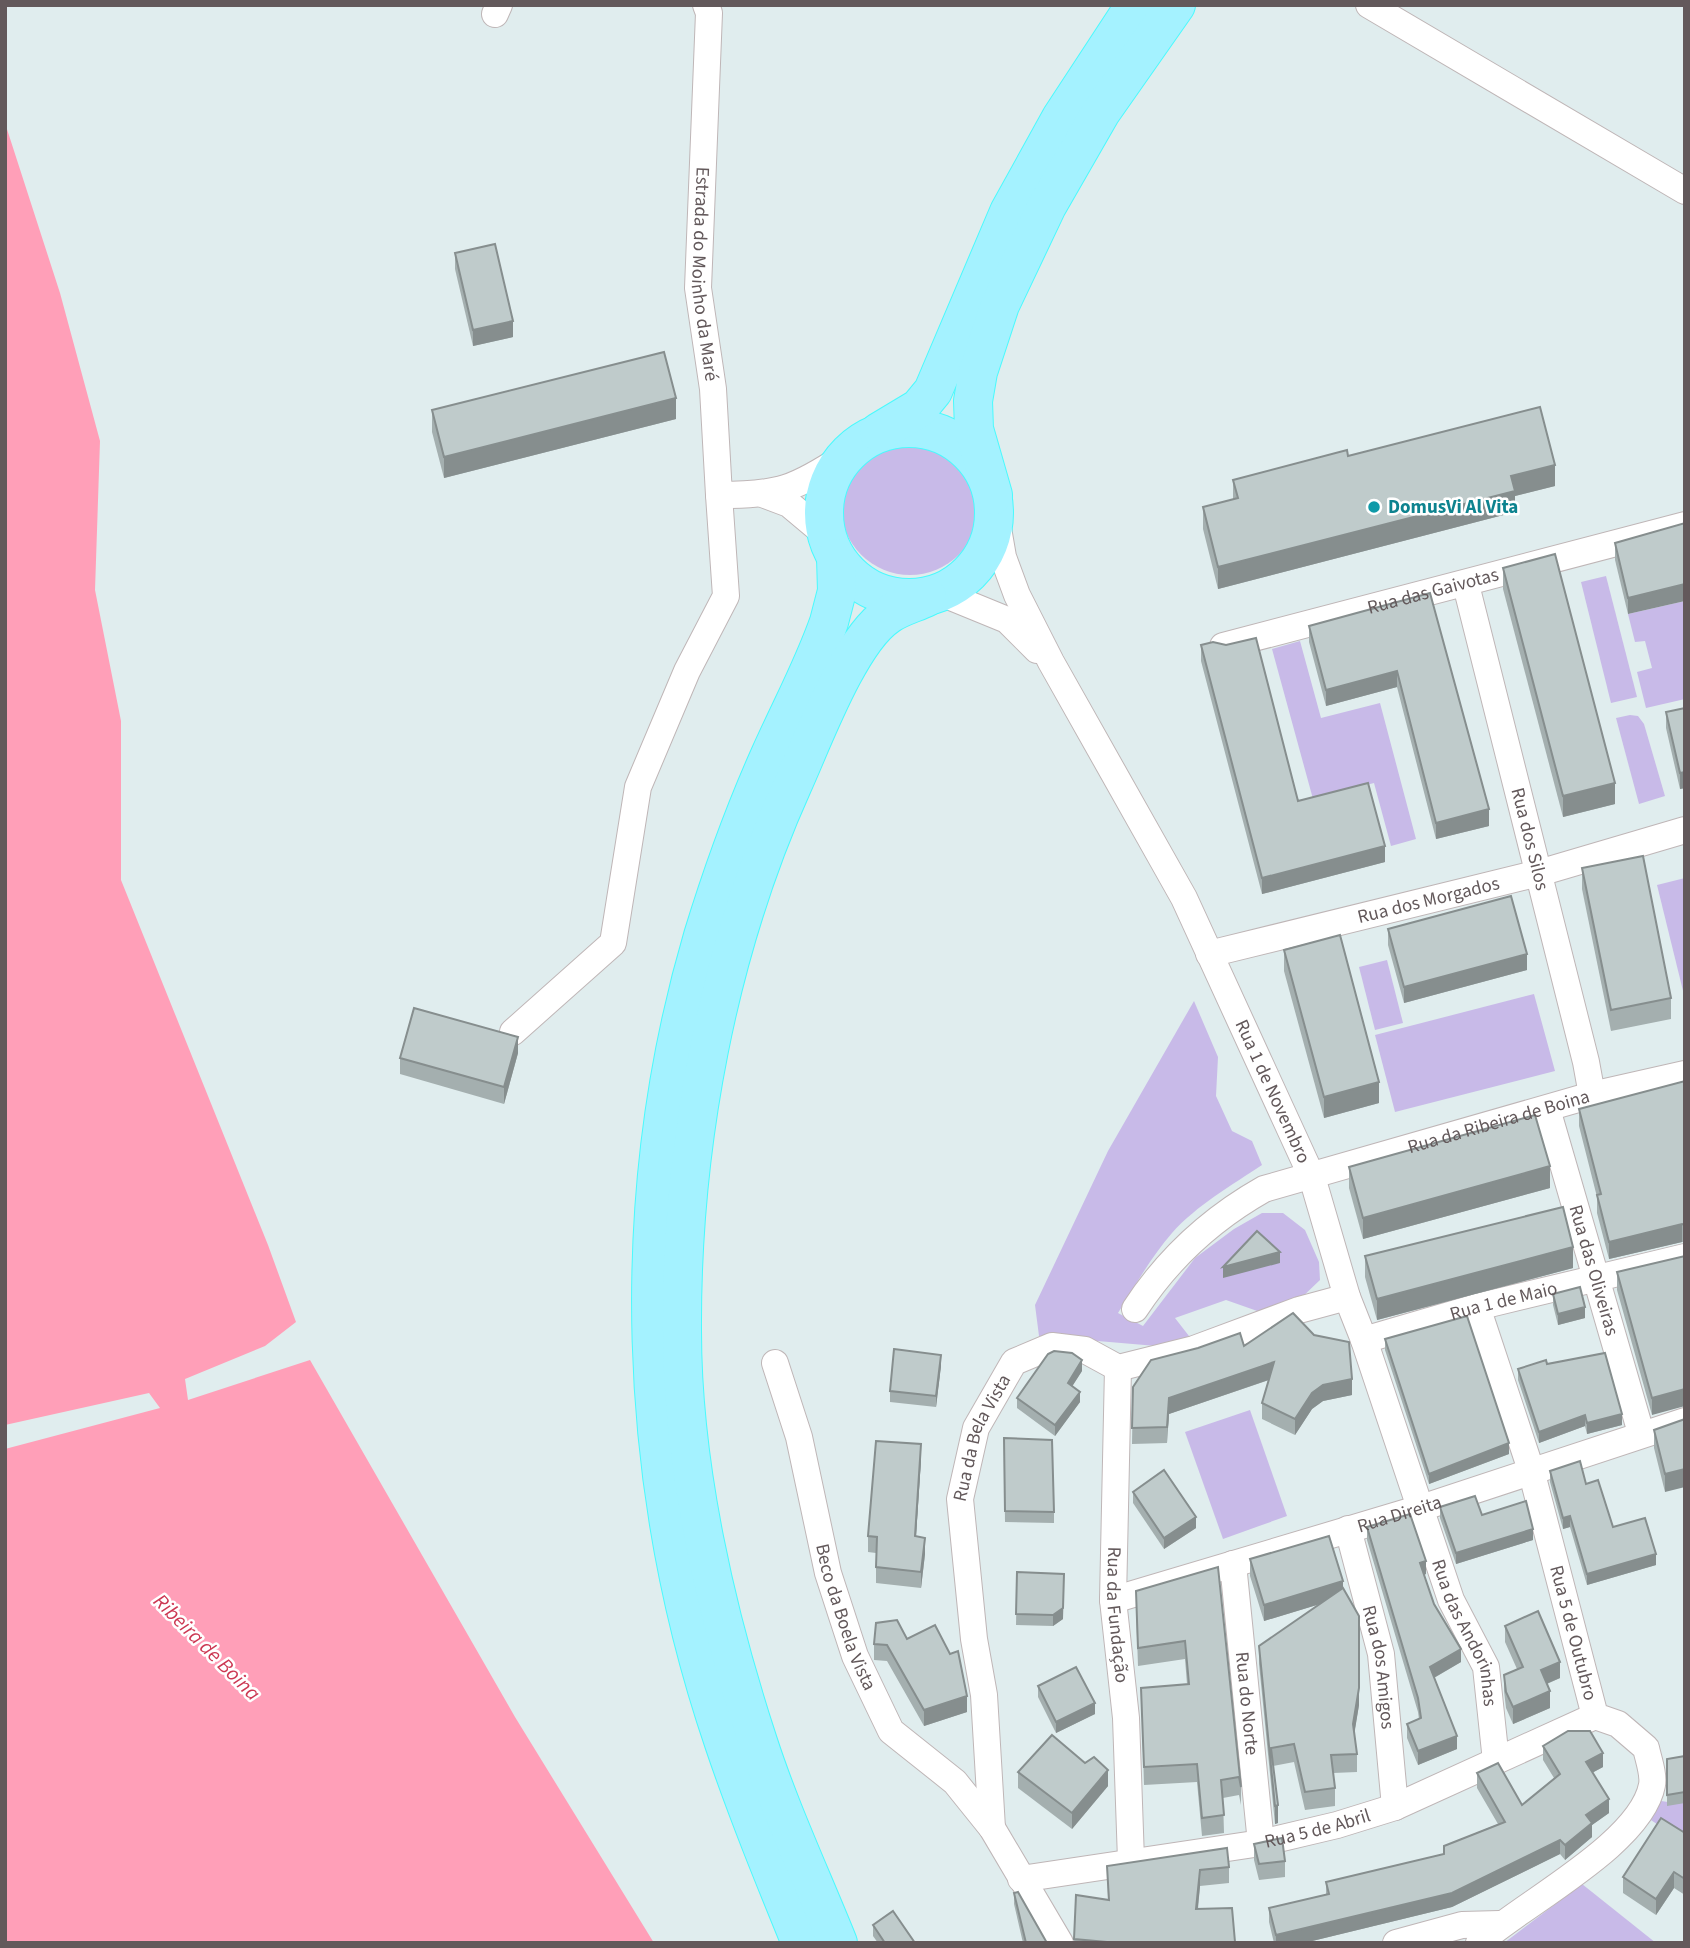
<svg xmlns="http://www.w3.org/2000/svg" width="1690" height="1948" viewBox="0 0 1690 1948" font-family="'Source Sans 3',sans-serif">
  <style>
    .green { fill: #c8bae8 }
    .water { fill: #ff9fb8 }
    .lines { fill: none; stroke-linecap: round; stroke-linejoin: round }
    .street-casing { stroke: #bfb6b7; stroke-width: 28 }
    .primary-casing { stroke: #4afafd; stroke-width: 40 }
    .street { stroke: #fff; stroke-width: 26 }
    .primary { stroke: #a4f2ff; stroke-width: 38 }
    .wall { fill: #a4afaf }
    .shaded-wall { fill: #868e8e }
    .building { fill: #bfcbcb; stroke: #868e8e; stroke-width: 2 }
    .culture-dot { fill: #0f9aa8; stroke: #fff; stroke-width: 2.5 }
    .labels { text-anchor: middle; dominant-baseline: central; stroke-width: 5; stroke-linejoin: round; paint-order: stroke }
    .street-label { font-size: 19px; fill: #63595b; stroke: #fff }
    .culture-label { font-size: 19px; font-weight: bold; fill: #0d838f; stroke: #fff; text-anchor: start }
    .water-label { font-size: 21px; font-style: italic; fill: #cc3853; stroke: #fff }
  </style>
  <rect width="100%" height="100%" fill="#e0edee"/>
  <g class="green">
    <circle cx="910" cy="506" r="69"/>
    <polygon points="1606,576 1637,697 1611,703 1581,582"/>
    <polygon points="1685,601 1685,699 1646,708 1637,672 1652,668 1645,641 1635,642 1628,614"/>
    <polygon points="1300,641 1321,718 1380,703 1416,839 1391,846 1374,783 1313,799 1272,649"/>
    <polygon points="1630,715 1638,716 1644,724 1665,796 1639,804 1616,718"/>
    <polygon points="1685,878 1685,999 1657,885"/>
    <polygon points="1387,960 1403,1023 1375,1030 1359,967"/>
    <polygon points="1534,994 1555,1071 1395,1112 1375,1035"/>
    <path d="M1194,1001L1218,1057L1216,1096L1232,1131L1252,1141L1262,1165C1232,1185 1197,1205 1172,1233C1151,1257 1135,1286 1118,1313L1143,1326L1195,1258L1234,1229L1262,1213H1283L1305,1230L1319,1262L1320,1280L1298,1301L1263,1313L1226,1300L1175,1318L1189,1336L1168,1347L1039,1336L1035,1305L1108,1151Z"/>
    <polygon points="1250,1410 1287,1516 1223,1539 1185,1432"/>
    <polygon points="1655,1800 1674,1803 1685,1801 1685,1843 1639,1812"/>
    <polygon points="1582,1884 1656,1943 1504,1943"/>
  </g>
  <polygon class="water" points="5,123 60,293 100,441 95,590 121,721 121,880 268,1245 296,1322 265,1346 185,1379 188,1400 310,1360 515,1717 654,1943 5,1943 5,1449 160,1408 149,1393 5,1425"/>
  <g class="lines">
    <g class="street-casing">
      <g id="street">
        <path id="s1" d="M706,5L709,13L698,288L713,389L719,495C779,495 795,489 845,456"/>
        <polyline points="1369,5 1685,191"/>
        <polyline points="495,14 499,5"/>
        <polyline points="765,495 789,504 826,535"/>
        <path id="s2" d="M995,511L1003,557L1017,595L1051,662L1184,898L1312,1177L1347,1297L1364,1340L1451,1600L1486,1667L1496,1761"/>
        <path id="s3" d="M1466,585L1586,1062L1592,1095"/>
        <polyline points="941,593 1007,620 1037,650"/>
        <path id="s4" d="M1223,646L1685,525"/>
        <path id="s5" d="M1209,954L1539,873L1685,830"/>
        <polyline points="513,1032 613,943 638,787 687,671 726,596 719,495"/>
        <path id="s6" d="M1547,1109L1641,1433"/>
        <path id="s7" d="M1477,1307L1531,1470L1595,1716L1618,1724L1646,1748C1648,1758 1654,1774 1652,1785C1641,1844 1522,1904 1479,1943"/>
        <path id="s8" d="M1135,1309C1169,1257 1211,1219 1264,1189L1592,1095L1685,1074"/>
        <path id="s9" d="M1364,1340L1477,1307L1685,1257"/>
        <path id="s10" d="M775,1363L799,1437L828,1573L855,1656L891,1731L955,1782L992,1828L1060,1943"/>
        <path id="s11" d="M1118,1368L1113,1600L1126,1718L1131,1860"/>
        <path id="s12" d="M1348,1529L1381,1654L1395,1807"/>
        <path id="s13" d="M1233,1564L1261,1843"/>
        <path id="s14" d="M1113,1600L1421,1508L1685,1421"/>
        <path id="s15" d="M992,1828L984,1695L974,1639L960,1499L976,1428L1014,1362L1052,1346L1085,1350L1118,1368L1194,1349L1299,1310L1347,1297"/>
        <path id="s16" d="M1021,1879L1261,1843L1337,1825L1395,1807L1595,1716"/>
        <polyline points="1396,1943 1462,1925 1500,1924"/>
      </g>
    </g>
    <g class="primary-casing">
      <g id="primary">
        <circle cx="909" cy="513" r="85"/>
        <polyline points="879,432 919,408 933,391 1009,212 1061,118 1135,5"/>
        <polyline points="993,495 974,429 973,401 978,372 1000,305 1047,206 1101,112 1176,5"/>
        <path d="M801,1943C774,1877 747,1811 724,1743C636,1485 626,1198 703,936C722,874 744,813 770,755C790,710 813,668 829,622L837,591L836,558"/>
        <path d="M838,1943C811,1876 780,1810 758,1742C716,1614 682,1466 682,1331C681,1147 717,952 793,784C813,740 849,641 888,615C899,607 915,603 927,597"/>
      </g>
    </g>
    <use href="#street" class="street"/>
    <use href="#primary" class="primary"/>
  </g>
  <g class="wall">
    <polygon points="455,253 513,337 473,346 455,269"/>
    <polygon points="432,410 676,419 444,478 432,432"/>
    <polygon points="1348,456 1555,486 1515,496 1515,512 1218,589 1203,529 1203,507 1233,499 1233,480"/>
    <polygon points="1685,523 1628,614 1615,560 1615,543"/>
    <polygon points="1503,568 1615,804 1563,817 1503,589"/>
    <polygon points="1430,593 1489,826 1436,839 1397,687 1326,706 1309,642 1309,626"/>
    <polygon points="1201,645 1298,801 1385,862 1262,894 1201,661"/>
    <polygon points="1685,708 1685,788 1680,789 1666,728 1666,712"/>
    <polygon points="1582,868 1671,998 1671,1019 1611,1031 1582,889"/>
    <polygon points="1388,929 1527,970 1404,1003 1388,945"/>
    <polygon points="1284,950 1379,1103 1324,1118 1284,971"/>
    <polygon points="518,1053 504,1104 400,1074 400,1058"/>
    <polygon points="1685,1081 1685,1242 1682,1242 1609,1259 1597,1213 1597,1197 1579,1126 1579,1109"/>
    <polygon points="1349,1167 1550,1188 1363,1239 1349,1188"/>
    <polygon points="1365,1256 1573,1268 1377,1320 1365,1277"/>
    <polygon points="1685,1256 1652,1415 1617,1290 1617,1272"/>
    <polygon points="1553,1294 1585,1318 1558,1325 1553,1305"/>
    <polygon points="1385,1339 1509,1454 1429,1484 1385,1350"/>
    <polygon points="1244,1346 1352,1395 1323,1401 1312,1409 1295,1435 1262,1419 1262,1403 1269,1380 1169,1414 1167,1443 1132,1444 1133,1387"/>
    <polygon points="941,1366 936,1407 890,1402 890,1391"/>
    <polygon points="1518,1369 1622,1425 1587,1434 1585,1426 1539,1443 1518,1380"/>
    <polygon points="1082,1371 1072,1386 1080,1402 1055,1436 1017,1408 1017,1398"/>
    <polygon points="1685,1419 1665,1492 1654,1448 1654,1430"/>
    <polygon points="1004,1438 1054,1512 1054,1523 1005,1522"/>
    <polygon points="921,1460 916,1536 925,1554 921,1588 876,1583 876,1553 868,1552 868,1536"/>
    <polygon points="1550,1471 1586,1484 1613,1527 1656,1565 1587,1585 1570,1527 1563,1529 1550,1482"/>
    <polygon points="1133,1492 1196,1528 1164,1549 1133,1503"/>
    <polygon points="1440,1507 1482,1515 1533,1540 1456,1564 1440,1518"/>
    <polygon points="1367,1527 1426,1574 1424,1575 1434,1604 1461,1662 1434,1678 1457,1749 1418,1765 1407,1738 1407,1724 1419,1719 1418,1712 1367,1540"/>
    <polygon points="1250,1559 1343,1588 1359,1705 1354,1734 1357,1754 1357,1772 1333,1773 1335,1788 1335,1806 1305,1810 1294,1762 1273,1766 1278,1823 1275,1824 1259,1664 1259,1646 1320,1604 1264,1621 1250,1576"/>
    <polygon points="1218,1567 1241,1787 1241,1805 1239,1795 1223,1798 1224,1833 1202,1836 1197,1782 1144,1785 1141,1688 1187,1684 1185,1659 1138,1666 1136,1609"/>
    <polygon points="1017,1572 1063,1619 1053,1626 1016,1625"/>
    <polygon points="1505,1626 1560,1678 1547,1684 1550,1708 1513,1724 1506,1708 1504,1691 1504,1675 1517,1669 1505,1642"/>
    <polygon points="907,1639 967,1712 924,1726 887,1661 874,1660 874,1644"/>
    <polygon points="1038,1686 1095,1714 1056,1733 1038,1697"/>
    <polygon points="1543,1746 1603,1767 1592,1773 1609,1813 1592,1825 1592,1837 1565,1860 1560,1854 1452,1907 1304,1943 1274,1943 1269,1922 1269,1908 1326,1895 1326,1882 1444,1854 1444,1846 1498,1824 1477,1788 1477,1773 1522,1805 1554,1778 1543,1760"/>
    <polygon points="1685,1756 1685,1803 1667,1806 1667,1759"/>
    <polygon points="1018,1772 1108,1786 1072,1829 1018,1788"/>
    <polygon points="1685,1833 1685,1895 1674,1888 1656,1915 1623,1893 1623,1877"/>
    <polygon points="1254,1844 1285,1861 1285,1877 1259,1880 1254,1860"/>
    <polygon points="1107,1866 1229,1867 1229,1883 1200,1886 1198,1909 1232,1908 1235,1943 1074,1943 1076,1895 1108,1900"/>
    <polygon points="1014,1893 1047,1943 1023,1943 1014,1904"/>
    <polygon points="873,1925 915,1943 878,1943 873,1936"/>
  </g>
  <g class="shaded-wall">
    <polygon points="513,321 513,337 473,346 473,330"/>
    <polygon points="676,398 676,419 444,478 444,457"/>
    <polygon points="1555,465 1555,486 1515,496 1515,512 1218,589 1218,567 1511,476"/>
    <polygon points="1685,584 1685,601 1628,614 1628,598"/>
    <polygon points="1397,671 1397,687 1326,706 1326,690"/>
    <polygon points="1685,772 1685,788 1680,789 1680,773"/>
    <polygon points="1615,783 1615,804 1563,817 1563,796"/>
    <polygon points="1489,809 1489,826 1436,839 1436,823"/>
    <polygon points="1385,846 1385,862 1262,894 1262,878"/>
    <polygon points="1527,954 1527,970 1404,1003 1404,987"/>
    <polygon points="518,1037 518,1053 504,1104 504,1087"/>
    <polygon points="1379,1082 1379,1103 1324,1118 1324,1097"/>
    <polygon points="1550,1166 1550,1188 1363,1239 1363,1218"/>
    <polygon points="1682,1224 1682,1242 1609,1259 1609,1242"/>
    <polygon points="1573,1247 1573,1268 1377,1320 1377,1299"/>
    <polygon points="1280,1252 1280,1263 1223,1278 1223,1267"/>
    <polygon points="1585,1307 1585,1318 1558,1325 1558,1314"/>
    <polygon points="941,1355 941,1366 936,1407 936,1396"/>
    <polygon points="1082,1360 1082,1371 1068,1393 1068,1383"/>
    <polygon points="1274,1362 1274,1378 1169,1414 1167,1443 1169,1398"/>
    <polygon points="1352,1379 1352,1395 1323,1401 1312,1409 1295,1435 1295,1419 1312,1393 1323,1385"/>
    <polygon points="1685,1389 1685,1406 1652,1415 1652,1398"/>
    <polygon points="1080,1392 1080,1402 1055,1436 1055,1425"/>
    <polygon points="1622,1414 1622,1425 1587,1434 1587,1423"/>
    <polygon points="1585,1415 1585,1426 1539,1443 1539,1432"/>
    <polygon points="1509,1443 1509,1454 1429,1484 1429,1474"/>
    <polygon points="921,1444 921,1460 915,1552 915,1536"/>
    <polygon points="1685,1469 1685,1487 1665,1492 1665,1474"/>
    <polygon points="1570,1516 1570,1527 1563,1529 1563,1518"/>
    <polygon points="1196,1517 1196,1528 1164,1549 1164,1538"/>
    <polygon points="1533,1529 1533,1540 1456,1564 1456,1553"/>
    <polygon points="925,1538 925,1554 921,1588 921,1572"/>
    <polygon points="1656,1554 1656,1565 1587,1585 1587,1574"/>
    <polygon points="1426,1561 1426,1574 1420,1576 1420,1563"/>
    <polygon points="1343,1581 1343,1597 1264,1621 1264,1605"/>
    <polygon points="1064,1584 1063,1619 1053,1626 1053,1615"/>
    <polygon points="1461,1649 1461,1662 1430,1680 1430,1667"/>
    <polygon points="1560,1662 1560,1678 1541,1686 1541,1670"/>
    <polygon points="1359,1688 1359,1705 1353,1742 1353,1724"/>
    <polygon points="1550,1691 1550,1708 1513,1724 1513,1707"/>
    <polygon points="967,1696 967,1712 924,1726 924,1710"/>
    <polygon points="1095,1703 1095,1714 1056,1733 1056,1722"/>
    <polygon points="1457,1736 1457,1749 1418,1765 1418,1751"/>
    <polygon points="1603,1753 1603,1767 1586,1776 1586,1762"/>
    <polygon points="1108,1770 1108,1786 1072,1829 1072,1813"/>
    <polygon points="1609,1799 1609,1813 1592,1825 1592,1837 1565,1860 1565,1845 1586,1815"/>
    <polygon points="1278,1805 1278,1823 1275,1824 1275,1806"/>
    <polygon points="1560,1840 1560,1854 1452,1907 1304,1943 1276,1943 1276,1935"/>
    <polygon points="1200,1870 1200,1886 1196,1925 1196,1909"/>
    <polygon points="1674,1872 1674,1888 1656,1915 1656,1899"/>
  </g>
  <g class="building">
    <polygon points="495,244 513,321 473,330 455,253"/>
    <polygon points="664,352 676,398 444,457 432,410"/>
    <polygon points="1540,407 1555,465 1511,476 1515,491 1218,567 1203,507 1238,498 1233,480 1347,450 1348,456"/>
    <polygon points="1685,523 1685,584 1628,598 1615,543"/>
    <polygon points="1555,554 1615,783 1563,796 1503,568"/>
    <polygon points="1430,593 1489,809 1436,823 1397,671 1326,690 1309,626"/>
    <polygon points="1256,638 1298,801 1368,783 1385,846 1262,878 1201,645 1213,642 1226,645"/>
    <polygon points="1685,708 1685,772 1680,773 1666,712"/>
    <polygon points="1643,856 1671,998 1611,1010 1582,868"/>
    <polygon points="1511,896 1527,954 1404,987 1388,929"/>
    <polygon points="1340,935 1379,1082 1324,1097 1284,950"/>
    <polygon points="414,1008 518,1037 504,1087 400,1058"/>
    <polygon points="1685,1081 1685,1225 1682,1224 1609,1242 1597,1195 1601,1194 1579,1109"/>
    <polygon points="1535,1115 1550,1166 1363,1218 1349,1167"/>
    <polygon points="1563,1207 1573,1247 1377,1299 1365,1256"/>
    <polygon points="1257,1231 1280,1252 1223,1267"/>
    <polygon points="1685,1256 1685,1389 1652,1398 1617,1272"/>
    <polygon points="1580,1287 1585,1307 1558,1314 1553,1294"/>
    <polygon points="1293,1313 1314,1335 1349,1342 1352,1379 1323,1385 1312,1393 1295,1419 1262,1403 1274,1362 1169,1398 1167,1427 1132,1428 1133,1387 1151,1360 1198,1348 1240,1333 1244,1346"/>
    <polygon points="1467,1316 1509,1443 1429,1474 1385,1339"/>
    <polygon points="894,1349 941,1355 936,1396 890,1391"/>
    <polygon points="1054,1351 1072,1353 1082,1360 1068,1383 1080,1392 1055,1425 1017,1398 1048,1354"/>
    <polygon points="1605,1353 1622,1414 1587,1423 1585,1415 1539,1432 1518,1369 1546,1360 1547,1364"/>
    <polygon points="1685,1419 1685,1469 1665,1474 1654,1430"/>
    <polygon points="1004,1438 1052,1440 1054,1512 1005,1511"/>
    <polygon points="876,1441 921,1444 915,1536 925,1538 921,1572 876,1567 877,1537 868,1536"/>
    <polygon points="1580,1461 1586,1484 1598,1480 1613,1527 1645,1518 1656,1554 1587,1574 1570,1516 1563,1518 1550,1471"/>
    <polygon points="1164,1470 1196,1517 1164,1538 1133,1492"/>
    <polygon points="1475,1496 1482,1515 1526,1501 1533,1529 1456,1553 1440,1507"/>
    <polygon points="1410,1514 1426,1561 1420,1563 1434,1604 1461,1649 1430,1667 1457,1736 1418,1751 1407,1724 1421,1718 1418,1698 1367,1527"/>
    <polygon points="1329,1536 1343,1581 1264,1605 1250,1559"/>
    <polygon points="1218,1567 1241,1787 1239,1777 1221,1780 1224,1815 1202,1818 1197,1764 1144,1767 1141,1688 1189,1684 1185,1641 1138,1648 1136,1591"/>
    <polygon points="1017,1572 1064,1574 1063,1608 1053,1615 1016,1614"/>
    <polygon points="1343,1588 1359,1616 1359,1688 1353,1724 1357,1754 1331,1755 1335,1788 1305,1792 1294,1744 1271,1748 1278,1805 1275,1806 1259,1646"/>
    <polygon points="1538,1611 1560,1662 1541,1670 1550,1691 1513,1707 1506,1692 1504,1675 1523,1667 1505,1626"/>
    <polygon points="897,1620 907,1639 935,1625 950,1654 958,1651 967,1696 924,1710 887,1645 874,1644 876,1623"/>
    <polygon points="1076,1667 1095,1703 1056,1722 1038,1686"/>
    <polygon points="1568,1731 1590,1731 1603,1753 1586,1762 1609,1799 1586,1815 1592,1823 1565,1845 1560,1840 1452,1893 1276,1935 1269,1908 1329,1894 1326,1882 1444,1854 1444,1846 1505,1822 1477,1773 1498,1763 1522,1805 1560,1774 1543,1746"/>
    <polygon points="1052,1735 1085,1763 1094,1757 1108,1770 1072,1813 1018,1772"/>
    <polygon points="1685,1756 1685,1792 1667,1795 1667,1759"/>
    <polygon points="1661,1818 1685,1833 1685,1879 1674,1872 1656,1899 1623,1877"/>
    <polygon points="1282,1838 1285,1861 1259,1864 1254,1844"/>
    <polygon points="1227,1848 1229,1867 1200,1870 1196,1909 1232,1908 1235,1942 1210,1943 1118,1943 1074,1939 1076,1895 1109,1900 1107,1866"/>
    <polygon points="1018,1892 1047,1943 1026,1943 1014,1893"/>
    <polygon points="893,1911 915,1943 885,1943 873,1925"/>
  </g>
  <circle class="culture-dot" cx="1374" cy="507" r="7"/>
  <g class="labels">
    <g class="street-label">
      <text stroke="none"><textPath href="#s1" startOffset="270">Estrada do Moinho da Maré</textPath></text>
      <text stroke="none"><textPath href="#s4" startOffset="217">Rua das Gaivotas</textPath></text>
      <text stroke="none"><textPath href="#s3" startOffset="262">Rua dos Silos</textPath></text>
      <text stroke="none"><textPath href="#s5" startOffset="226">Rua dos Morgados</textPath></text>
      <text stroke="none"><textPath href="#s2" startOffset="646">Rua 1 de Novembro</textPath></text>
      <text stroke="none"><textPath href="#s8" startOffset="422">Rua da Ribeira de Boina</textPath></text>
      <text stroke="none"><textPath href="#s6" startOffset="168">Rua das Oliveiras</textPath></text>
      <text stroke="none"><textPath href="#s9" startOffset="145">Rua 1 de Maio</textPath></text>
      <text stroke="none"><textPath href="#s15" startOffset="396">Rua da Bela Vista</textPath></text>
      <text stroke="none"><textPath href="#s14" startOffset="299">Rua Direita</textPath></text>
      <text stroke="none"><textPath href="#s11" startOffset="247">Rua da Fundação</textPath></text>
      <text stroke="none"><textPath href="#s10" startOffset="264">Beco da Boela Vista</textPath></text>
      <text stroke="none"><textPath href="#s2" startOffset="1222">Rua das Andorinhas</textPath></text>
      <text stroke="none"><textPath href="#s7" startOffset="340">Rua 5 de Outubro</textPath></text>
      <text stroke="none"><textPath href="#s12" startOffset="142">Rua dos Amigos</textPath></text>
      <text stroke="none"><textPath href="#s13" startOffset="140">Rua do Norte</textPath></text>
      <text stroke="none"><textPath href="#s16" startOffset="301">Rua 5 de Abril</textPath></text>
    </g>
    <g class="culture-label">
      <text x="1388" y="507">DomusVi Al Vita</text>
    </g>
    <g class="water-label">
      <text transform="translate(207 1647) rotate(45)">Ribeira de Boina</text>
    </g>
  </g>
  <rect width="1690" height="1948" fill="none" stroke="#63595b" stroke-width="14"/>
</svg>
